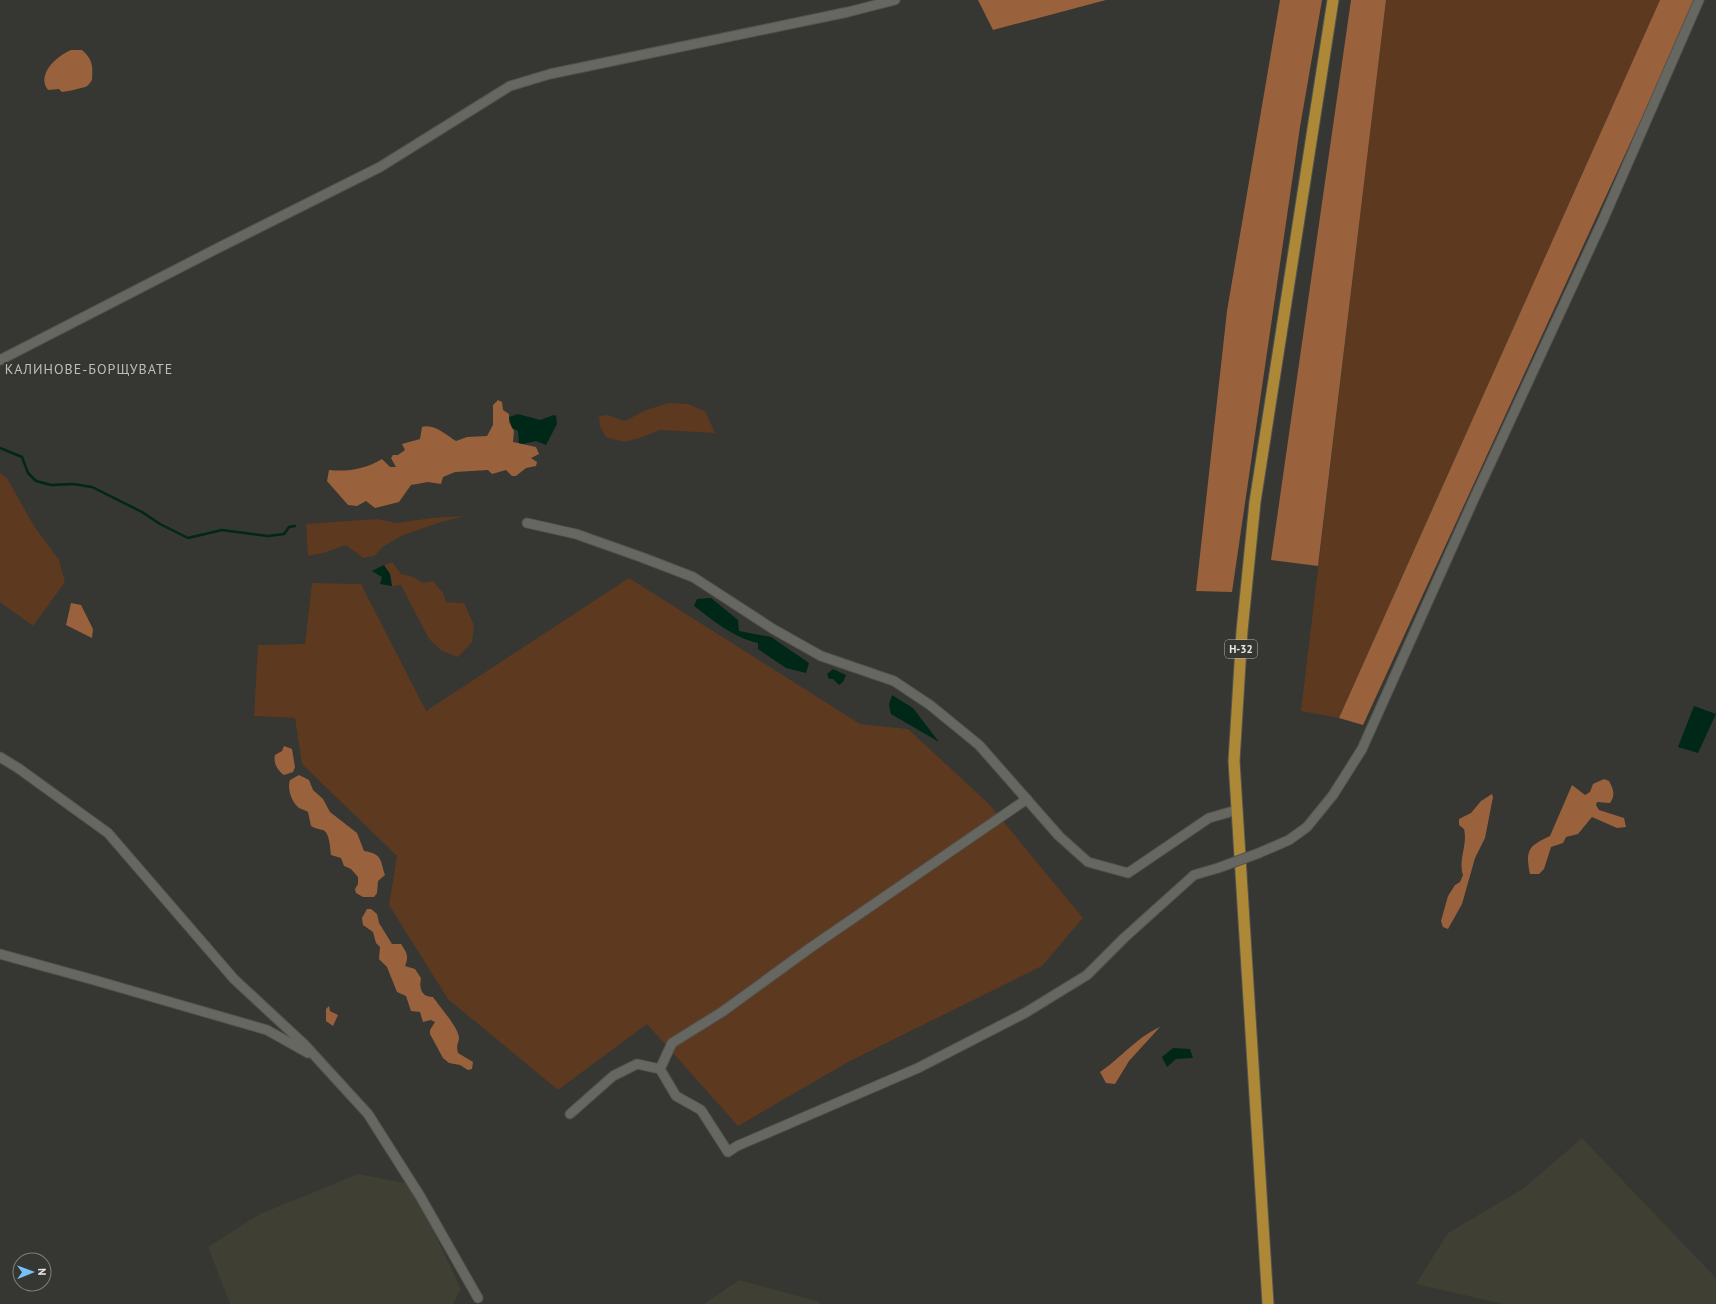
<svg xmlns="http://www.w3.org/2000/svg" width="1716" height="1304" viewBox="0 0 1716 1304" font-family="'PT Sans',sans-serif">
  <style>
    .built { fill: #3f3f34 }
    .green { fill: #5d3920 }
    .forest { fill: #99623d }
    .water { fill: #002818 }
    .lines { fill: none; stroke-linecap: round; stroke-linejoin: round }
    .stream { stroke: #002818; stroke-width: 2.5 }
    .minor-casing { stroke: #52524f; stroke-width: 11 }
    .major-casing { stroke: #52524f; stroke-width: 13 }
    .minor { stroke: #676762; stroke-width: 9 }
    .major { stroke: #ad8937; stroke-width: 11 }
    .minor-bridge-casing { stroke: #52524f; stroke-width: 11; stroke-linecap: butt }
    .minor-bridge { stroke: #676762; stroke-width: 9 }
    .labels { text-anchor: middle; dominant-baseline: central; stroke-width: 4; stroke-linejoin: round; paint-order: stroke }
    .shield { fill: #363632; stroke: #b4b4b1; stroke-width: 1 }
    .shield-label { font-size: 11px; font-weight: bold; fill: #eaeae7 }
    .quarter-label { font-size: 14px; letter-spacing: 1px; fill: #bebeb9; stroke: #363632 }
  </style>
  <rect width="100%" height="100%" fill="#363632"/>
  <g class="built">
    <polygon points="1582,1138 1716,1278 1716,1304 1503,1304 1416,1284 1448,1233 1524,1188"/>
    <polygon points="358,1174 405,1183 417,1196 461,1289 453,1304 230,1304 208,1247 260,1214"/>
    <polygon points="739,1280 820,1302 819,1304 704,1304"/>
  </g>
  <g class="green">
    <polygon points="1386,0 1660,0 1339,718 1301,711"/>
    <polygon points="668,403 688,404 705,411 715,433 660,430 640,438 624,442 606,437 600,426 599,416 607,415 625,421 644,411"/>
    <polygon points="0,473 7,478 34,526 59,560 65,582 33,626 0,602"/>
    <polygon points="466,516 441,522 403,535 384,546 374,556 363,558 346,545 323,553 308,556 306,524 377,519 396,523 432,518"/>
    <polygon points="392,562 401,574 413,577 423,583 433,581 443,593 446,602 464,603 474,625 472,642 458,657 442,651 429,639 401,585 392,586 390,574 384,565"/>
    <polygon points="629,578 860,724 908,729 988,803 1083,918 1042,966 850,1061 738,1126 647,1024 558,1090 448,999 389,905 397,856 302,764 295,718 254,716 258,645 305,644 312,583 361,584 426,711"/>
  </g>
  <g class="forest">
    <polygon points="978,0 1106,0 993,30"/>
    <polygon points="1280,0 1322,0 1300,127 1232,592 1196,591 1227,311"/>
    <polygon points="1351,0 1386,0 1318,566 1271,560"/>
    <polygon points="1660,0 1696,0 1363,725 1339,718"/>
    <path d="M71,50H82C93,60 93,66 92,80C90,83 88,86 85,87C81,88 66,92 62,92L59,89L48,90C36,74 57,56 71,50Z"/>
    <path d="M498,400L502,402L503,410L509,414V422L514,431L513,442L536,447L539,454L531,458L537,462L536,466L526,468L516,476H512L506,470L492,474L488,470L455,472L443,477L441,484L428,482L411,485L399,502L375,508L366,501L357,506L348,505L327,481L329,470C347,472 366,469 382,459L390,467H396L391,458L393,455H398L405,450L402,444L420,439L422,427C434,423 446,435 456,441L467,437L487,436L493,425V405Z"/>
    <polygon points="71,603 81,605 93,629 92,638 66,625"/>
    <path d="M284,746L292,749L295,767L293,772L284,775C278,771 273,763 275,755L282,751Z"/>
    <path d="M299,775L309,780L313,790L323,799L330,812L357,833L364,851C382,854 380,859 385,875L378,881L377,893L374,897H363L356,893L355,889L358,884V877L351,869L344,866L341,858L331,855C330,848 330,833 323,830C319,829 316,829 311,826L308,812C305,810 301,809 299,808C291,802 287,787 290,780Z"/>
    <path d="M1604,779L1609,781C1613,788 1616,795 1610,803L1597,802L1596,805L1599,810L1624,818L1626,827L1617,828L1592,817L1578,834L1566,837L1563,843L1551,847L1544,869L1539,874H1530C1525,849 1529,846 1550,836L1572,785L1585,795L1590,792L1593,784Z"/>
    <path d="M1492,794L1493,797L1485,838L1475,858L1462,904L1448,929L1443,927L1441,921L1448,896L1455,885L1460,882L1463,875C1458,859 1468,845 1464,829L1459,825V819L1471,813L1481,801Z"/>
    <path d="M367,909H371L377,914L379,923L392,944H401C407,953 409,956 405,966L415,969L421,978C419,988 421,997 433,997C439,1006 459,1028 459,1038C458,1045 456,1045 458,1053L473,1062L472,1069L468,1070L460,1065L449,1063L443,1058L430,1034V1030L435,1022L431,1020L423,1022L420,1012L411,1011L406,996L397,992L387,967L379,959L380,947L376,943L373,932L363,925L362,918Z"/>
    <polygon points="329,1006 330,1011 338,1015 333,1026 326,1021 326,1009"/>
    <path d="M1160,1027L1129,1061L1115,1084L1106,1083L1100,1072C1121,1058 1137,1037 1160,1027Z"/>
  </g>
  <g class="water">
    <polygon points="518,414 540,420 554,415 556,416 557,424 546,445 536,441 523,444 519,443 518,431 512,428 509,417"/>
    <polygon points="384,565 390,574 392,586 380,584 382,577 372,571"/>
    <path d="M711,598L738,620L739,631L771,637L809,663L806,673L786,668L758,649V643C732,637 714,621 694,606L697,599Z"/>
    <polygon points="833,669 846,675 843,682 839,685 833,679 829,679 827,674"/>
    <polygon points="892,695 913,708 939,742 891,714 889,705"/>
    <polygon points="1694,706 1716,714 1698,753 1678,747"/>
    <polygon points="1173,1048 1190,1049 1193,1058 1176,1059 1167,1067 1162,1057"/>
  </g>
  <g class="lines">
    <polyline class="stream" points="0,448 22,457 28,473 36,481 51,485 73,484 92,487 142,512 160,524 188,538 222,530 268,536 284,534 289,527 295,526"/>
    <g class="minor-casing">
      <g id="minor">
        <polyline points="0,360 220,247 380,167 510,86 550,74 848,12 895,0"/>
        <polyline points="527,523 576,534 641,557 693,577 773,629 821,656 894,681 930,705 979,745 1059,836 1088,862 1128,873 1209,818 1237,810"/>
        <polyline points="0,757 18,768 108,833 234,979 304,1044 368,1114 420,1196 478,1298"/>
        <polyline points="1259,853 1289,840 1307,827 1333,795 1362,749 1473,501 1603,220 1699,0"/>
        <polyline points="0,954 94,980 267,1030 308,1053"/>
        <polyline points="660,1069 672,1043 722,1012 810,948 1027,799"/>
        <polyline points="570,1114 613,1076 637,1064 660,1069 676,1096 701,1110 728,1152 737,1146 918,1068 1025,1013 1087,975 1124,938 1194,875 1218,868"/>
      </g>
    </g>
    <g class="major-casing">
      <polyline id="major" points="1268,1304 1234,761 1242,631 1255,502 1333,0"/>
    </g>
    <use href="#minor" class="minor"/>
    <use href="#major" class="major"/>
    <g class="minor-bridge-casing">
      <polyline id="minor-bridge" points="1218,868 1259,853"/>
    </g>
    <use href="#minor-bridge" class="minor-bridge"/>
  </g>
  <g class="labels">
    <rect class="shield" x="1225" y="640" width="32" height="18" rx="3"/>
    <g class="shield-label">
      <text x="1241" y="649">Н-32</text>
    </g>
    <g class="quarter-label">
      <text x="89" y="369">КАЛИНОВЕ-БОРЩУВАТЕ</text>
    </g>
  </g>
  <g transform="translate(32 1272) rotate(89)"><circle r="19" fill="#363632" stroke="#7e7e7a"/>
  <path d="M0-3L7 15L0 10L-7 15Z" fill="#78bff7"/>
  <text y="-6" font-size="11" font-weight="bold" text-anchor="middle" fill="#eaeae7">N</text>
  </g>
</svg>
